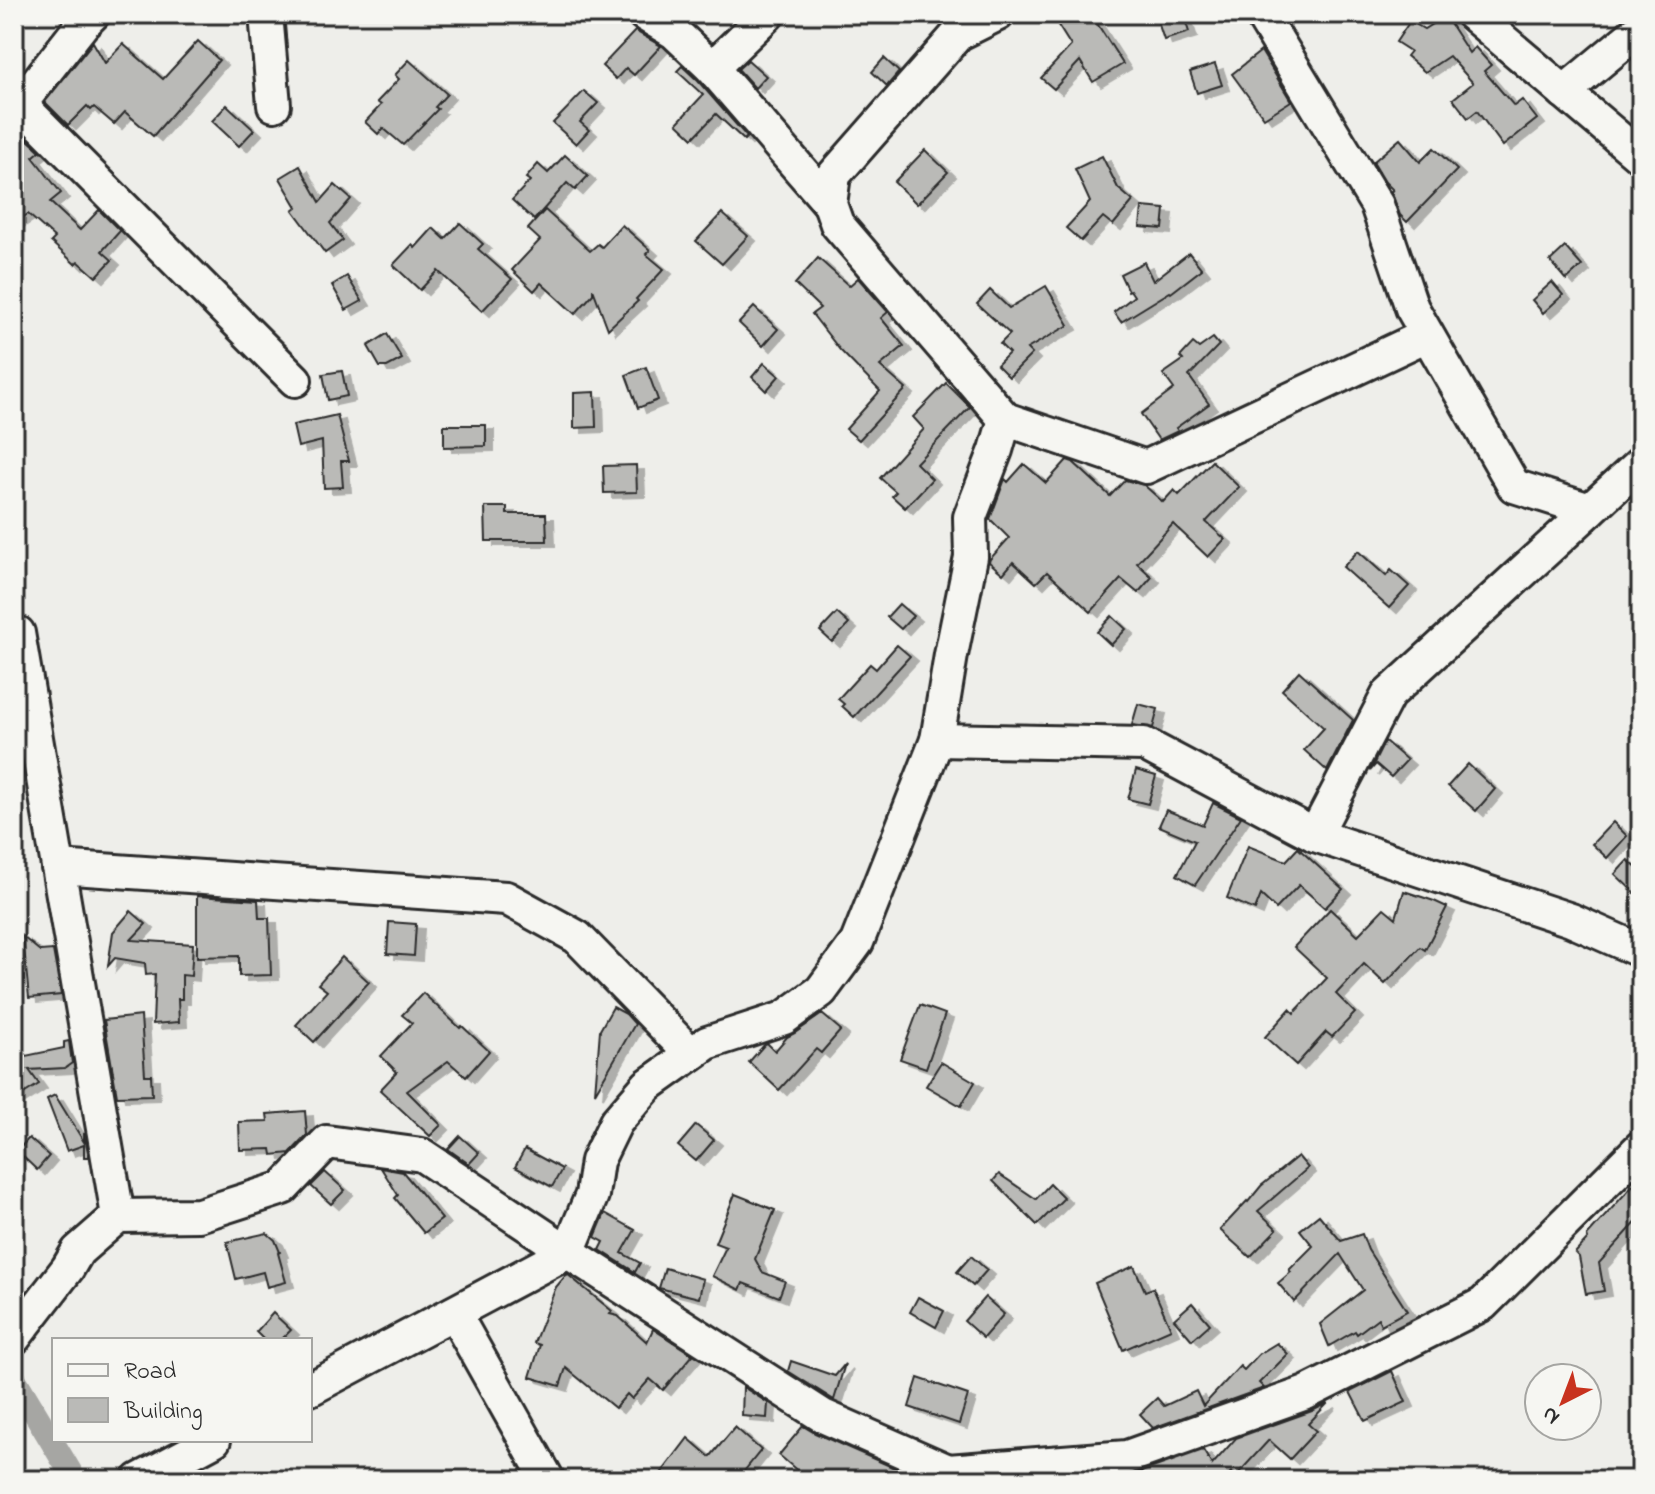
<svg xmlns="http://www.w3.org/2000/svg" width="1655" height="1494" viewBox="0 0 1655 1494" font-family="'Indie Flower',sans-serif">
  <style>
    .lines { fill: none; stroke-linecap: round; stroke-linejoin: round }
    .canal { stroke: #a6a6a3; stroke-width: 24 }
    .building { fill: #babab7; stroke: #2b2b2b; stroke-width: 2; filter: url(#shadow) }
    .minor-casing { stroke: #2b2b2b; stroke-width: 38 }
    .minor { stroke: #f6f6f2; stroke-width: 32 }
  </style>
  <defs>
    <filter id="shadow"><feDropShadow dx="8" dy="5" stdDeviation="0" flood-color="#0004"/></filter>
  </defs>
  <rect width="100%" height="100%" fill="#eeeeea"/>
  <filter id="ink" filterUnits="userSpaceOnUse"><feTurbulence type="fractalNoise" baseFrequency=".0125" numOctaves="2"/><feDisplacementMap in="SourceGraphic" scale="16" xChannelSelector="R" yChannelSelector="G"/><feConvolveMatrix kernelMatrix="1 2 1 2 8 2 1 2 1" color-interpolation-filters="sRGB"/></filter>
  <g filter="url(#ink)">
    <g class="lines">
      <polyline class="canal" points="14,1378 75,1480"/>
    </g>
    <g class="building">
      <polygon points="1051,14 1091,14 1123,64 1093,82 1080,61 1054,89 1041,78 1071,46"/>
      <polygon points="1172,14 1183,14 1189,32 1164,40 1157,19"/>
      <polygon points="1445,16 1469,53 1475,47 1491,65 1484,71 1514,106 1522,100 1537,119 1503,146 1477,111 1468,118 1453,99 1473,83 1449,56 1425,72 1406,56 1410,51 1396,42 1410,21 1424,29"/>
      <polygon points="635,31 661,46 634,75 626,68 616,79 602,66"/>
      <polygon points="198,41 219,60 153,136 125,112 114,124 94,107 91,110 87,106 68,125 45,102 93,42 105,63 123,44 163,79"/>
      <polygon points="1261,51 1291,101 1264,118 1232,74"/>
      <polygon points="884,58 899,72 887,86 872,72"/>
      <polygon points="409,60 447,94 435,107 438,109 403,145 383,128 378,134 365,122 381,105 377,102 399,79 395,75"/>
      <polygon points="748,60 766,76 755,88 738,69"/>
      <polygon points="1215,64 1222,85 1197,93 1190,72"/>
      <polygon points="682,66 698,81 747,137 744,140 716,114 693,138 677,123 703,95 677,71"/>
      <polygon points="584,91 598,103 580,122 589,130 576,144 553,123"/>
      <polygon points="227,105 254,130 239,146 212,121"/>
      <polygon points="14,127 40,151 33,157 61,193 50,202 80,230 99,210 120,231 102,251 112,260 96,277 78,261 75,264 51,242 55,238 28,214 14,223"/>
      <polygon points="1400,139 1420,162 1434,148 1457,170 1407,222 1400,215 1391,191 1393,190 1385,182 1373,162"/>
      <polygon points="925,150 948,172 917,204 894,182"/>
      <polygon points="565,155 588,176 575,190 567,183 534,220 512,200 530,181 526,178 538,164 548,173"/>
      <polygon points="1102,156 1118,188 1133,201 1113,225 1103,217 1081,241 1066,228 1090,202 1075,169"/>
      <polygon points="300,166 320,202 335,185 351,199 330,223 343,240 325,253 293,210 297,207 280,178"/>
      <polygon points="1142,207 1165,209 1163,229 1140,227"/>
      <polygon points="545,210 590,251 598,244 602,247 622,225 650,250 646,254 664,269 636,299 638,301 608,329 593,289 593,294 575,314 541,283 534,291 512,270 540,240 528,229"/>
      <polygon points="722,213 748,236 722,264 696,241"/>
      <polygon points="460,223 483,244 478,249 512,279 482,311 438,271 420,290 393,265 412,245 415,248 433,228 445,239"/>
      <polygon points="1565,247 1582,266 1566,280 1550,261"/>
      <polygon points="1189,253 1202,269 1171,293 1170,292 1121,322 1114,312 1134,296 1130,290 1128,291 1120,274 1144,262 1153,281"/>
      <polygon points="818,258 849,286 858,278 888,312 881,318 904,346 880,366 906,389 859,440 846,429 880,391 840,350 812,314 820,308 795,284"/>
      <polygon points="347,276 362,301 346,310 332,285"/>
      <polygon points="1552,282 1563,295 1543,313 1532,300"/>
      <polygon points="1046,286 1069,325 1027,349 1032,354 1009,377 997,365 1009,353 1000,344 1010,334 977,304 990,290 1009,308"/>
      <polygon points="754,307 778,329 763,346 739,323"/>
      <polygon points="387,334 402,359 387,367 380,367 368,346"/>
      <polygon points="1213,338 1219,345 1189,376 1209,404 1176,428 1178,431 1159,440 1141,414 1174,389 1163,374 1183,360 1180,357 1193,343 1199,348"/>
      <polygon points="764,363 779,376 766,391 752,377"/>
      <polygon points="646,367 658,400 638,408 626,375"/>
      <polygon points="342,371 347,396 328,400 323,374"/>
      <polygon points="946,383 970,407 916,463 932,479 905,508 892,496 896,492 880,478 924,429 913,417"/>
      <polygon points="595,392 596,427 574,428 574,393"/>
      <polygon points="337,415 349,461 341,461 343,487 324,488 322,441 298,447 293,425"/>
      <polygon points="444,425 486,425 486,446 444,447"/>
      <polygon points="1067,460 1073,462 1110,496 1125,480 1144,485 1163,502 1174,490 1179,495 1212,461 1239,487 1206,522 1225,539 1208,557 1173,524 1137,563 1152,577 1138,593 1121,579 1091,612 1047,572 1036,583 1013,562 1003,574 989,562 990,559 1009,538 990,519 1005,479 1008,482 1024,464 1046,483"/>
      <polygon points="636,465 637,492 604,493 603,466"/>
      <polygon points="485,507 507,507 507,514 546,514 547,541 486,541"/>
      <polygon points="1358,551 1386,576 1391,570 1409,586 1389,608 1343,567"/>
      <polygon points="899,604 913,616 901,629 887,617"/>
      <polygon points="837,613 849,624 832,642 820,631"/>
      <polygon points="1112,616 1126,629 1111,645 1097,632"/>
      <polygon points="897,645 910,656 854,717 842,706 844,704 838,699 870,664 876,669"/>
      <polygon points="1299,671 1353,720 1327,771 1304,750 1324,728 1282,690"/>
      <polygon points="1138,704 1158,709 1153,728 1132,725"/>
      <polygon points="1385,741 1407,760 1391,777 1376,764 1370,771"/>
      <polygon points="1468,764 1495,789 1476,811 1448,786"/>
      <polygon points="1136,770 1156,776 1148,804 1128,799"/>
      <polygon points="1213,803 1241,817 1195,885 1177,875 1195,841 1159,826 1166,810 1203,825"/>
      <polygon points="1613,822 1627,836 1607,858 1592,844"/>
      <polygon points="1248,846 1286,861 1298,848 1343,889 1325,908 1299,885 1276,909 1261,895 1255,910 1227,898"/>
      <polygon points="1628,860 1641,872 1641,899 1615,874"/>
      <polygon points="1404,891 1434,901 1447,907 1425,950 1420,947 1385,984 1364,964 1336,994 1355,1013 1332,1037 1326,1032 1296,1065 1265,1037 1290,1009 1294,1013 1327,978 1294,947 1330,909 1358,935 1384,908 1396,918"/>
      <polygon points="197,896 258,900 259,918 269,918 271,975 239,976 239,956 197,957"/>
      <polygon points="131,911 146,924 131,940 193,944 191,976 182,975 182,999 178,999 179,1022 153,1024 155,974 146,975 145,963 115,958 108,966 113,932"/>
      <polygon points="389,922 416,924 414,956 387,954"/>
      <polygon points="23,937 40,951 53,950 61,995 29,998"/>
      <polygon points="342,957 369,982 314,1042 296,1025 327,991 318,984"/>
      <polygon points="423,993 460,1028 462,1026 489,1051 466,1077 448,1061 407,1091 441,1125 430,1136 380,1090 397,1072 381,1056 412,1023 402,1015"/>
      <polygon points="920,1005 945,1014 926,1068 900,1059"/>
      <polygon points="613,1007 626,1014 635,1024 595,1093 600,1030"/>
      <polygon points="822,1014 841,1030 821,1053 816,1049 779,1090 749,1062 765,1044 767,1043 775,1051 787,1037 795,1033"/>
      <polygon points="141,1016 145,1075 151,1075 152,1095 117,1096 104,1020"/>
      <polygon points="69,1041 72,1063 65,1068 29,1070 39,1084 14,1100 14,1046 21,1057 64,1048 64,1042"/>
      <polygon points="941,1062 975,1082 961,1106 926,1086"/>
      <polygon points="55,1095 84,1142 84,1133 89,1157 84,1157 84,1145 67,1151 47,1099"/>
      <polygon points="305,1111 307,1135 290,1153 272,1155 271,1149 240,1150 239,1122 268,1121 267,1114"/>
      <polygon points="696,1125 714,1140 696,1161 678,1146"/>
      <polygon points="460,1136 479,1153 469,1164 448,1149"/>
      <polygon points="29,1138 49,1156 37,1170 17,1151"/>
      <polygon points="525,1149 562,1169 552,1187 515,1167"/>
      <polygon points="1298,1156 1308,1168 1258,1211 1277,1229 1250,1257 1220,1230 1247,1201 1248,1202 1261,1186"/>
      <polygon points="381,1168 403,1172 442,1219 424,1233 395,1198 398,1195"/>
      <polygon points="325,1172 345,1190 331,1204 311,1186"/>
      <polygon points="999,1174 1036,1199 1050,1184 1064,1198 1037,1225 993,1181"/>
      <polygon points="1641,1176 1641,1217 1599,1263 1604,1291 1586,1294 1579,1257 1575,1253 1588,1239 1587,1236"/>
      <polygon points="735,1194 775,1210 755,1259 762,1272 785,1281 779,1297 743,1283 740,1290 712,1276 726,1247 715,1243"/>
      <polygon points="605,1213 635,1230 622,1253 640,1263 635,1272 600,1250 604,1242 595,1237"/>
      <polygon points="1319,1215 1341,1241 1362,1234 1368,1250 1407,1311 1381,1325 1378,1318 1357,1334 1355,1331 1329,1346 1320,1324 1363,1290 1340,1254 1294,1302 1278,1283 1291,1272 1289,1270 1313,1246 1300,1230"/>
      <polygon points="267,1233 275,1240 280,1252 278,1253 286,1282 267,1287 263,1272 236,1279 227,1242"/>
      <polygon points="971,1256 987,1270 973,1286 957,1272"/>
      <polygon points="1134,1266 1145,1291 1153,1288 1171,1329 1123,1350 1095,1283"/>
      <polygon points="665,1268 703,1279 699,1298 659,1288"/>
      <polygon points="567,1274 612,1311 610,1314 618,1316 647,1342 653,1329 693,1355 663,1390 650,1379 632,1399 627,1394 615,1408 566,1368 560,1386 530,1377 540,1345 534,1343 556,1287"/>
      <polygon points="918,1297 944,1311 936,1327 910,1312"/>
      <polygon points="985,1297 1004,1314 983,1338 964,1321"/>
      <polygon points="1192,1303 1210,1324 1192,1340 1174,1319"/>
      <polygon points="273,1313 291,1330 281,1340 264,1340 256,1332"/>
      <polygon points="1277,1343 1288,1354 1259,1383 1264,1388 1153,1428 1140,1414 1157,1398 1164,1406 1196,1391 1203,1406 1240,1366 1244,1370 1259,1354"/>
      <polygon points="791,1361 835,1376 845,1364 834,1400 788,1371"/>
      <polygon points="1392,1371 1406,1402 1365,1421 1350,1392"/>
      <polygon points="918,1378 968,1395 959,1424 909,1407"/>
      <polygon points="743,1387 768,1403 767,1418 742,1416"/>
      <polygon points="1328,1403 1308,1424 1316,1431 1290,1459 1269,1440 1236,1476 1231,1472 1223,1480 1077,1480 1133,1475 1203,1450 1212,1465 1236,1438 1312,1411"/>
      <polygon points="803,1426 815,1433 899,1470 891,1480 808,1480 779,1455"/>
      <polygon points="735,1427 761,1450 737,1480 656,1480 688,1438 710,1457"/>
    </g>
    <g class="lines">
      <g class="minor-casing">
        <g id="minor">
          <polyline points="266,14 274,105"/>
          <polyline points="644,14 674,32 712,68 830,204"/>
          <polyline points="1472,14 1641,157"/>
          <polyline points="712,68 768,14"/>
          <polyline points="1564,92 1641,28"/>
          <polyline points="20,104 295,380"/>
          <polyline points="14,108 20,104 82,25 93,14"/>
          <polyline points="1005,419 1146,467 1427,335"/>
          <polyline points="1590,510 1641,463"/>
          <polyline points="14,634 18,633 118,1216"/>
          <polyline points="937,740 1144,744 1315,835 1388,695 1590,510 1514,486 1412,308 1377,205 1261,14"/>
          <polyline points="1315,835 1571,920 1641,951"/>
          <polyline points="58,867 506,898 577,937 691,1054"/>
          <polyline points="454,1313 548,1480"/>
          <polyline points="14,1338 68,1268 78,1251 118,1216 199,1215 283,1188 327,1142 422,1155 568,1252 823,1416 948,1471 951,1480"/>
          <polyline points="310,1389 568,1252 592,1195 597,1161 616,1122 648,1085 707,1043 784,1018 821,991 857,942 937,740 951,655 971,557 970,517 996,450 1005,419 837,224 830,204 834,175 958,34 998,14"/>
          <polyline points="948,1471 1127,1457 1306,1393 1483,1304 1641,1147"/>
          <polyline points="139,1480 214,1440"/>
        </g>
      </g>
      <use href="#minor" class="minor"/>
    </g>
  </g>
  <rect width="1655" height="1494" fill="none" stroke="#f6f6f2" stroke-width="48"/>
  <rect x="24" y="24" width="1607" height="1446" fill="none" stroke="#2b2b2b" stroke-width="3" filter="url(#ink)"/>
  <rect x="52" y="1338" width="260" height="104" fill="#f6f6f2" stroke="#a5a5a2" stroke-width="2"/>
  <rect x="68" y="1364" width="40" height="12" fill="#f6f6f2" stroke="#a5a5a2" stroke-width="2"/>
  <text x="124" y="1378" font-size="24" fill="#2b2b2b">Road</text>
  <rect x="68" y="1398" width="40" height="24" fill="#babab7" stroke="#a5a5a2" stroke-width="2"/>
  <text x="124" y="1418" font-size="24" fill="#2b2b2b">Building</text>
  <g transform="translate(1563 1402) rotate(222)"><circle r="38" fill="#f6f6f2" stroke="#a5a5a2" stroke-width="2"/>
  <path d="M0-6L14 30L0 20L-14 30Z" fill="#c8321e"/>
  <text y="-12" font-size="22" font-weight="bold" text-anchor="middle" fill="#2b2b2b">N</text>
  </g>
</svg>
